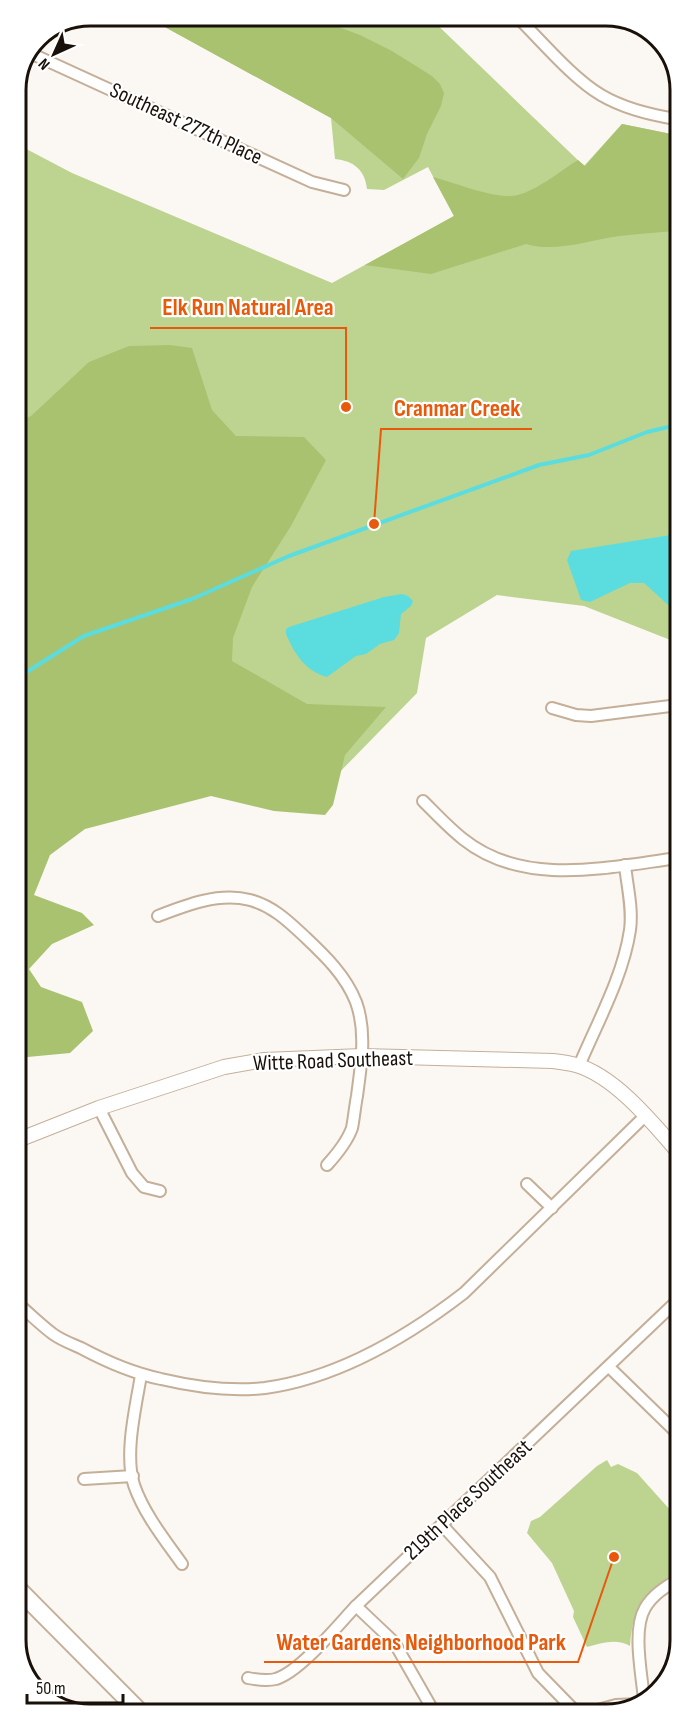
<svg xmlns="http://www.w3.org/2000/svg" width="695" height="1730" viewBox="0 0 695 1730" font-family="'Sofia Sans Condensed',sans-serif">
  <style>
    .green { fill: #bdd490 }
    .forest { fill: #a8c270 }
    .water { fill: #5bdcdf }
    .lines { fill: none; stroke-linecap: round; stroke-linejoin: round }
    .stream { stroke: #5bdcdf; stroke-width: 4 }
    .street-casing { stroke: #c4af99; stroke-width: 14 }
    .secondary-casing { stroke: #c4af99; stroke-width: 16 }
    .primary-casing { stroke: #c4af99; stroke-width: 20 }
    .street { stroke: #fff; stroke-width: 10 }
    .secondary { stroke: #fff; stroke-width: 14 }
    .primary { stroke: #fff; stroke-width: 16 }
    .labels { text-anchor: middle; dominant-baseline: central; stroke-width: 4.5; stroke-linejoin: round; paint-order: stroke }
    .street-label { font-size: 22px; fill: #191109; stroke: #fff }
    .rim { fill: none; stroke: #191109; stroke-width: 3 }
    .leader { fill: none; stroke: #e8590c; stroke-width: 2 }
    .callout-dot { fill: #e8590c; stroke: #fff; stroke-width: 2 }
    .callout-label { font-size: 24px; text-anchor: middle; font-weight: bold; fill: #e8590c; stroke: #fff; stroke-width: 4.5; stroke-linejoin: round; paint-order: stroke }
  </style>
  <rect width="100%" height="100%" fill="#fbf7f2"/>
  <g class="green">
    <path d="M143,15H427L584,166L622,124L676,135L678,643L584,606L497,595L426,638L417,693L329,783L16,470V344L23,330L16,326L15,143L72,173L332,283L454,216L428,167L384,190L367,189C365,170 354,161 335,159L331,118Z"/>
    <path d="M607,1460L611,1467L618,1464L637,1473L680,1521V1569C646,1592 633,1603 630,1646C617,1638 601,1643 587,1647L573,1617L574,1611L552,1563L527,1533L531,1521L540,1517L597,1466Z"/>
  </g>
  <g class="forest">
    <polygon points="143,15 242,15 296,24 333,25 360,35 392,51 432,76 440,84 444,93 441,106 427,134 419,158 403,179 331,118"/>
    <path d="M622,124L676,135L677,231C658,232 638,234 620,236C589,240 556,253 526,244L431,274L365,265L454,216L433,177C456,183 489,197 512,196C533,194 560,171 578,160L585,166Z"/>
    <polygon points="170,345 192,348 212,410 236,436 304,437 326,460 291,526 252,587 233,638 232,661 307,704 386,707 345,755 333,805 325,815 274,811 211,796 85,829 50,855 34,895 82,913 94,925 52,944 29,969 41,987 82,1002 93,1031 70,1053 17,1058 16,423 31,416 89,362 129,346"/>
  </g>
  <g class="water">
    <polygon points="677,534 677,613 644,583 630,583 590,602 581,600 567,560 571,551"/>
    <path d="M402,594L408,596L413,601L411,606L401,614L399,633L394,640L380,644L366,654L356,656L327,677C305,671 294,653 286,634V629L289,627L384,597Z"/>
  </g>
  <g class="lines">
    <polyline class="stream" points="17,678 84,636 192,599 289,556 539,465 589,455 647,432 677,425"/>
    <g class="street-casing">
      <g id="street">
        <path d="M515,15C541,40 571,77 601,95C623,108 651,115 676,119"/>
        <polyline points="30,53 312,182 344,190"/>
        <polyline points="552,708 576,715 591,716 678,705"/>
        <path d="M423,801C436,814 449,828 463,839C524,888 608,867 678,858"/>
        <path d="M158,916C186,905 219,892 250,900C272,906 287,920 303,935C323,954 345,974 356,1002C367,1032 361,1065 357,1096C355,1106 354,1118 352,1128C347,1142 337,1154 327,1165"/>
        <path d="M579,1066C597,1023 623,977 630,930C633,908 627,886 625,865"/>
        <polyline points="99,1108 132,1173 144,1187 160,1191"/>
        <polyline points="527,1184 552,1208"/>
        <path d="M18,1304C30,1314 41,1325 53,1334C61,1340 72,1344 81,1348C107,1362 132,1373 161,1379C195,1387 230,1392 265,1388C338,1378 407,1337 464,1293L646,1115"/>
        <polyline points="609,1367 679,1435"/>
        <path d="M141,1375C136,1406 124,1454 134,1485C144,1514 165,1540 182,1564"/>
        <polyline points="84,1479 133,1476"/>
        <polyline points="442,1525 490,1577 538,1673 575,1711"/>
        <polyline points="356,1606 394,1642 434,1712"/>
        <path d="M248,1678C258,1680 267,1681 276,1679C301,1671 338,1625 356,1606L679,1299"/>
        <path d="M644,1700C642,1675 632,1630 645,1608C653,1594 667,1586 680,1578"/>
        <polyline points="594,1711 616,1705 639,1704"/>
      </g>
    </g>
    <g class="secondary-casing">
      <path id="secondary" d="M18,1140L99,1108L224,1067L264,1060L362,1056L553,1061C561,1062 569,1063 576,1065C615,1076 653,1123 679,1153"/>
    </g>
    <g class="primary-casing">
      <polyline id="primary" points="19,1590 142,1714"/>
    </g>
    <use href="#street" class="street"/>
    <use href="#secondary" class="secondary"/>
    <use href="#primary" class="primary"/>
  </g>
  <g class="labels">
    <g class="street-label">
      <text transform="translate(186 124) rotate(25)">Southeast 277th Place</text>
      <text transform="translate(333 1061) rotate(-2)">Witte Road Southeast</text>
      <text transform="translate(468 1500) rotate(-43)">219th Place Southeast</text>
    </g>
  </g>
  <path d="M0 0H695V1730H0ZM90 26H606A64 64 0 0 1 670 90V1640A64 64 0 0 1 606 1704H90A64 64 0 0 1 26 1640V90A64 64 0 0 1 90 26Z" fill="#fff" fill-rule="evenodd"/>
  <path class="rim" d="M90 26H606A64 64 0 0 1 670 90V1640A64 64 0 0 1 606 1704H90A64 64 0 0 1 26 1640V90A64 64 0 0 1 90 26Z"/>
  <path class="leader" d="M346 407L346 328H150M374 524L381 429H532M614 1557L578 1662H264"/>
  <g class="callout-dot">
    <circle cx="346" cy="407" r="6"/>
    <circle cx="374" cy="524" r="6"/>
    <circle cx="614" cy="1557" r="6"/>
  </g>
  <g class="callout-label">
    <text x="248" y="315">Elk Run Natural Area</text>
    <text x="457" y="416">Cranmar Creek</text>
    <text x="421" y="1650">Water Gardens Neighborhood Park</text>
  </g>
  <g transform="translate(54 54) rotate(225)" stroke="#ffffff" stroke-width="4.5" paint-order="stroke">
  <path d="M0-4.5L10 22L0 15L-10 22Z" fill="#191109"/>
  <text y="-9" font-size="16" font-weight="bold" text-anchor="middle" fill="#191109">N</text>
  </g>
  <path d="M27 1694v9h96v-9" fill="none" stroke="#191109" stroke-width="3"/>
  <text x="36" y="1694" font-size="18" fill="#191109" stroke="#ffffff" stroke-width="4.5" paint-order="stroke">50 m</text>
</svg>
